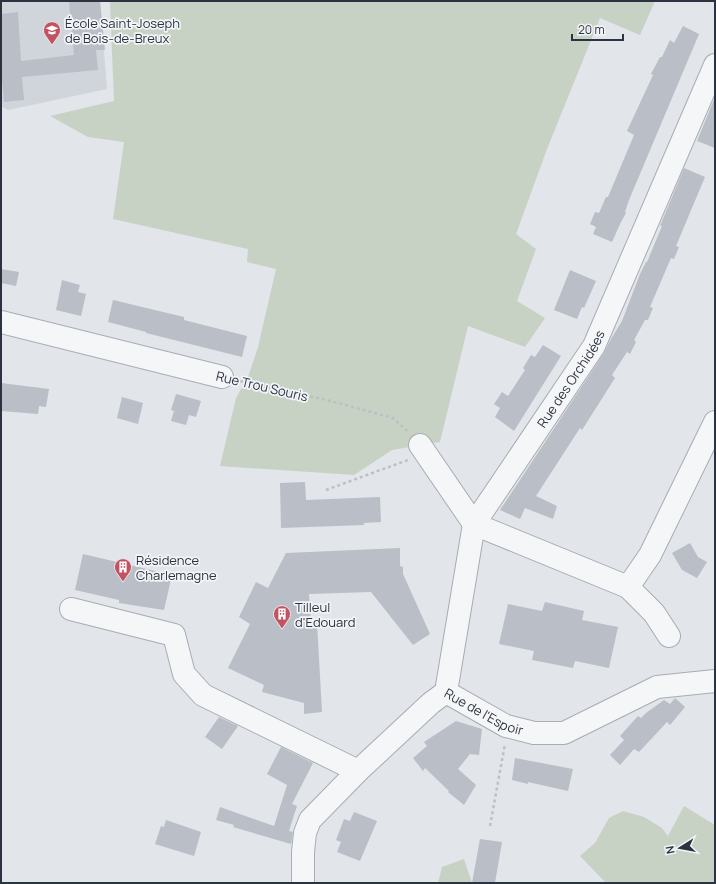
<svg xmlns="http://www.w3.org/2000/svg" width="716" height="884" viewBox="0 0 716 884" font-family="Manrope,sans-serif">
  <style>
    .built { fill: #d0d4db }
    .green { fill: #c7d2c4 }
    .building { fill: #babec6 }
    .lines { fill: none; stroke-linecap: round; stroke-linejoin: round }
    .minor-casing { stroke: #a8acb3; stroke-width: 24 }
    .path { stroke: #bdbfc4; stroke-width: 2.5; stroke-dasharray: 3 3; stroke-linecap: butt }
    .minor { stroke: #f5f6f8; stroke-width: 22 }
    .labels { text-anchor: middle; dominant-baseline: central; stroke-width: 3.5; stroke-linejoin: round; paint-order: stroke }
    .poi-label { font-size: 13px; fill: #2c3340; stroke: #f2f4f7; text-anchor: start }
    .street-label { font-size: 13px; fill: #2c3340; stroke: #f2f4f7 }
  </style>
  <rect width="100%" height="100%" fill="#e2e5e9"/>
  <polygon class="built" points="1,1 100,1 107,89 8,110 1,106"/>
  <g class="green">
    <polygon points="110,1 655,1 640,35 600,18 547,149 516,234 536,249 517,301 545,318 525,347 468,326 440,442 392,450 354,475 220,466 236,398 248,377 258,347 276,269 247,262 248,249 113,219 124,142 88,137 50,116 114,101"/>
    <polygon points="684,806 715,825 715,883 606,883 580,856 595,843 609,818 623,811 644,817 662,828 668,836"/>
    <polygon points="464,859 472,883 438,883 442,867"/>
  </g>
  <g class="building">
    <polygon points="69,1 100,1 105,50 96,50 98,70 22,77 24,100 4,102 1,70 1,14 18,12 21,61 74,55"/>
    <polygon points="683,26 699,34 629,200 625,212 626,213 621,222 612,242 593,234 596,227 590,224 595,212 599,213 606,197 608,197 634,135 627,131 653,75 651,74 660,57 662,57 670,40 674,43"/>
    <polygon points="715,97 715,148 697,141"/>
    <polygon points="684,168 705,177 676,246 679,247 674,259 671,258 650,307 653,308 648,320 645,320 634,340 636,342 630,354 627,352 612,375 615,378 582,430 580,428 536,496 557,506 553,519 525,508 520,519 500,510 604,353 611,339 622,321 640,274 646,262 647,262 662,226 660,226"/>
    <polygon points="1,269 19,272 16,286 1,283"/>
    <polygon points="570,270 596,281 584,308 582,307 577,319 554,310"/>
    <polygon points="62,280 80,285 78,292 86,294 81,316 56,310"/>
    <polygon points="113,300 184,317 184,320 247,336 242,357 146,333 146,332 108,322"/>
    <polygon points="543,345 561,356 514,431 495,417 500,408 494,404 502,392 508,396 525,370 523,368 531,355 535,357"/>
    <polygon points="1,383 49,389 46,407 39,406 38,414 1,411"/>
    <polygon points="176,394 201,401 196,417 189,415 186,425 171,421 174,411 171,410"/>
    <polygon points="122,397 143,403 138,424 117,418"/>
    <polygon points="305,482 306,500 380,497 381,522 364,523 364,525 281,528 280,483"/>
    <polygon points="690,543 698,557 707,562 697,578 682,570 672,553"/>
    <polygon points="400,548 400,566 403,567 403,574 430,634 413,645 371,592 309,594 311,624 317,623 322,712 304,714 304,703 262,692 264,685 228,668 250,624 239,617 256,582 268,588 286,553"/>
    <polygon points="83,554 172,575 164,610 119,603 119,600 75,590"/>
    <polygon points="545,602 584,611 582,620 618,627 609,668 575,661 573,668 532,660 534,651 499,644 508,604 542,611"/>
    <polygon points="675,698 685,707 670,725 667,722 639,752 634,749 620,765 610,755 624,740 620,736 638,716 641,718 646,713 664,700 670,704"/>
    <polygon points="219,717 238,726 222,749 205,737"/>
    <polygon points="456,721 482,729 479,755 470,754 458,769 476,785 464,805 448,792 449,791 425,768 423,771 413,758 427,746 424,742"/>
    <polygon points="281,747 313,763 292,804 297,806 289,831 293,832 291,844 233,827 234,825 216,820 220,807 274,826 287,785 267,774"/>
    <polygon points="515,758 573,769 568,791 528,782 528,784 512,780"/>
    <polygon points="354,812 377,821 360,861 337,852 341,842 336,840 344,819 350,821"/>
    <polygon points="166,820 201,832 194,856 155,844 161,826 164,827"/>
    <polygon points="480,839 502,842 495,883 472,883"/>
  </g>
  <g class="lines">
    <g class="minor-casing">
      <g id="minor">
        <polyline points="1,322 222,377"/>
        <polyline points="420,445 474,524 628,587 654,613 669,636"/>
        <polyline points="628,587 650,555 715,422"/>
        <polyline points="71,609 174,635 184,674 203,695 358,771"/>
        <path id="s1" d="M446,692L474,524L594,346L715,65"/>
        <path id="s2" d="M446,692L506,726L534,733H564L657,687L715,681"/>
        <polyline points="303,883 303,852 305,833 310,820 358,771 431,703 446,692"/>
      </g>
    </g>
    <g class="path">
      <polyline points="240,381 284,392 323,399 393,418 407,431"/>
      <polyline points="326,490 408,460"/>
      <polyline points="490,826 505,744"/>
    </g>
    <use href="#minor" class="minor"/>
  </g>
  <defs>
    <g id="school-pin" transform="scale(0.9)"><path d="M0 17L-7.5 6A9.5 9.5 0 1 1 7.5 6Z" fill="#c25363" stroke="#f2f4f7"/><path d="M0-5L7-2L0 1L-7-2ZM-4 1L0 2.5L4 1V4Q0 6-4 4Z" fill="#fff"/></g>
    <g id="building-pin" transform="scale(0.9)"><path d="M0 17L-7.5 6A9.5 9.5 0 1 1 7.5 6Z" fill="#c25363" stroke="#f2f4f7"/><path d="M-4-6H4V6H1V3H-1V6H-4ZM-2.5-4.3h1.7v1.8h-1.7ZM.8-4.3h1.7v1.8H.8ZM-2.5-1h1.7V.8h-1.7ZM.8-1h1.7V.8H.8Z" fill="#fff"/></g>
  </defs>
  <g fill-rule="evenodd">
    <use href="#school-pin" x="52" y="30"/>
    <use href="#building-pin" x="123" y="567"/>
    <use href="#building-pin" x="282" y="614"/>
  </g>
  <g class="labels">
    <g class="poi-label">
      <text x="65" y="23">École Saint-Joseph<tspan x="65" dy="15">de Bois-de-Breux</tspan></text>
      <text x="136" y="560">Résidence<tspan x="136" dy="15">Charlemagne</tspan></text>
      <text x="295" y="607">Tilleul<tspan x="295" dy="15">d'Edouard</tspan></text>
    </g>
    <g class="street-label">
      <text stroke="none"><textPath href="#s1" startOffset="345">Rue des Orchidées</textPath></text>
      <text transform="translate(262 386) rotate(13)">Rue Trou Souris</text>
      <text stroke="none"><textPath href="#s2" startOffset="43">Rue de l'Espoir</textPath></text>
    </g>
  </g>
  <rect width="716" height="884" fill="none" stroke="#2c3340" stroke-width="4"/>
  <g transform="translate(680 848) rotate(259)" stroke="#f2f4f7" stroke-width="3" paint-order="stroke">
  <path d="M0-3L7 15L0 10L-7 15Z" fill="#2c3340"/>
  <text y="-6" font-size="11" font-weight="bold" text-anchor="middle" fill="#2c3340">N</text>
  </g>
  <path d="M572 34v6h51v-6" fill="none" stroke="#2c3340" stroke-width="2"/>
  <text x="578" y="34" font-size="12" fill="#2c3340" stroke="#f2f4f7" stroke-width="3" paint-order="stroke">20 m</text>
</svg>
